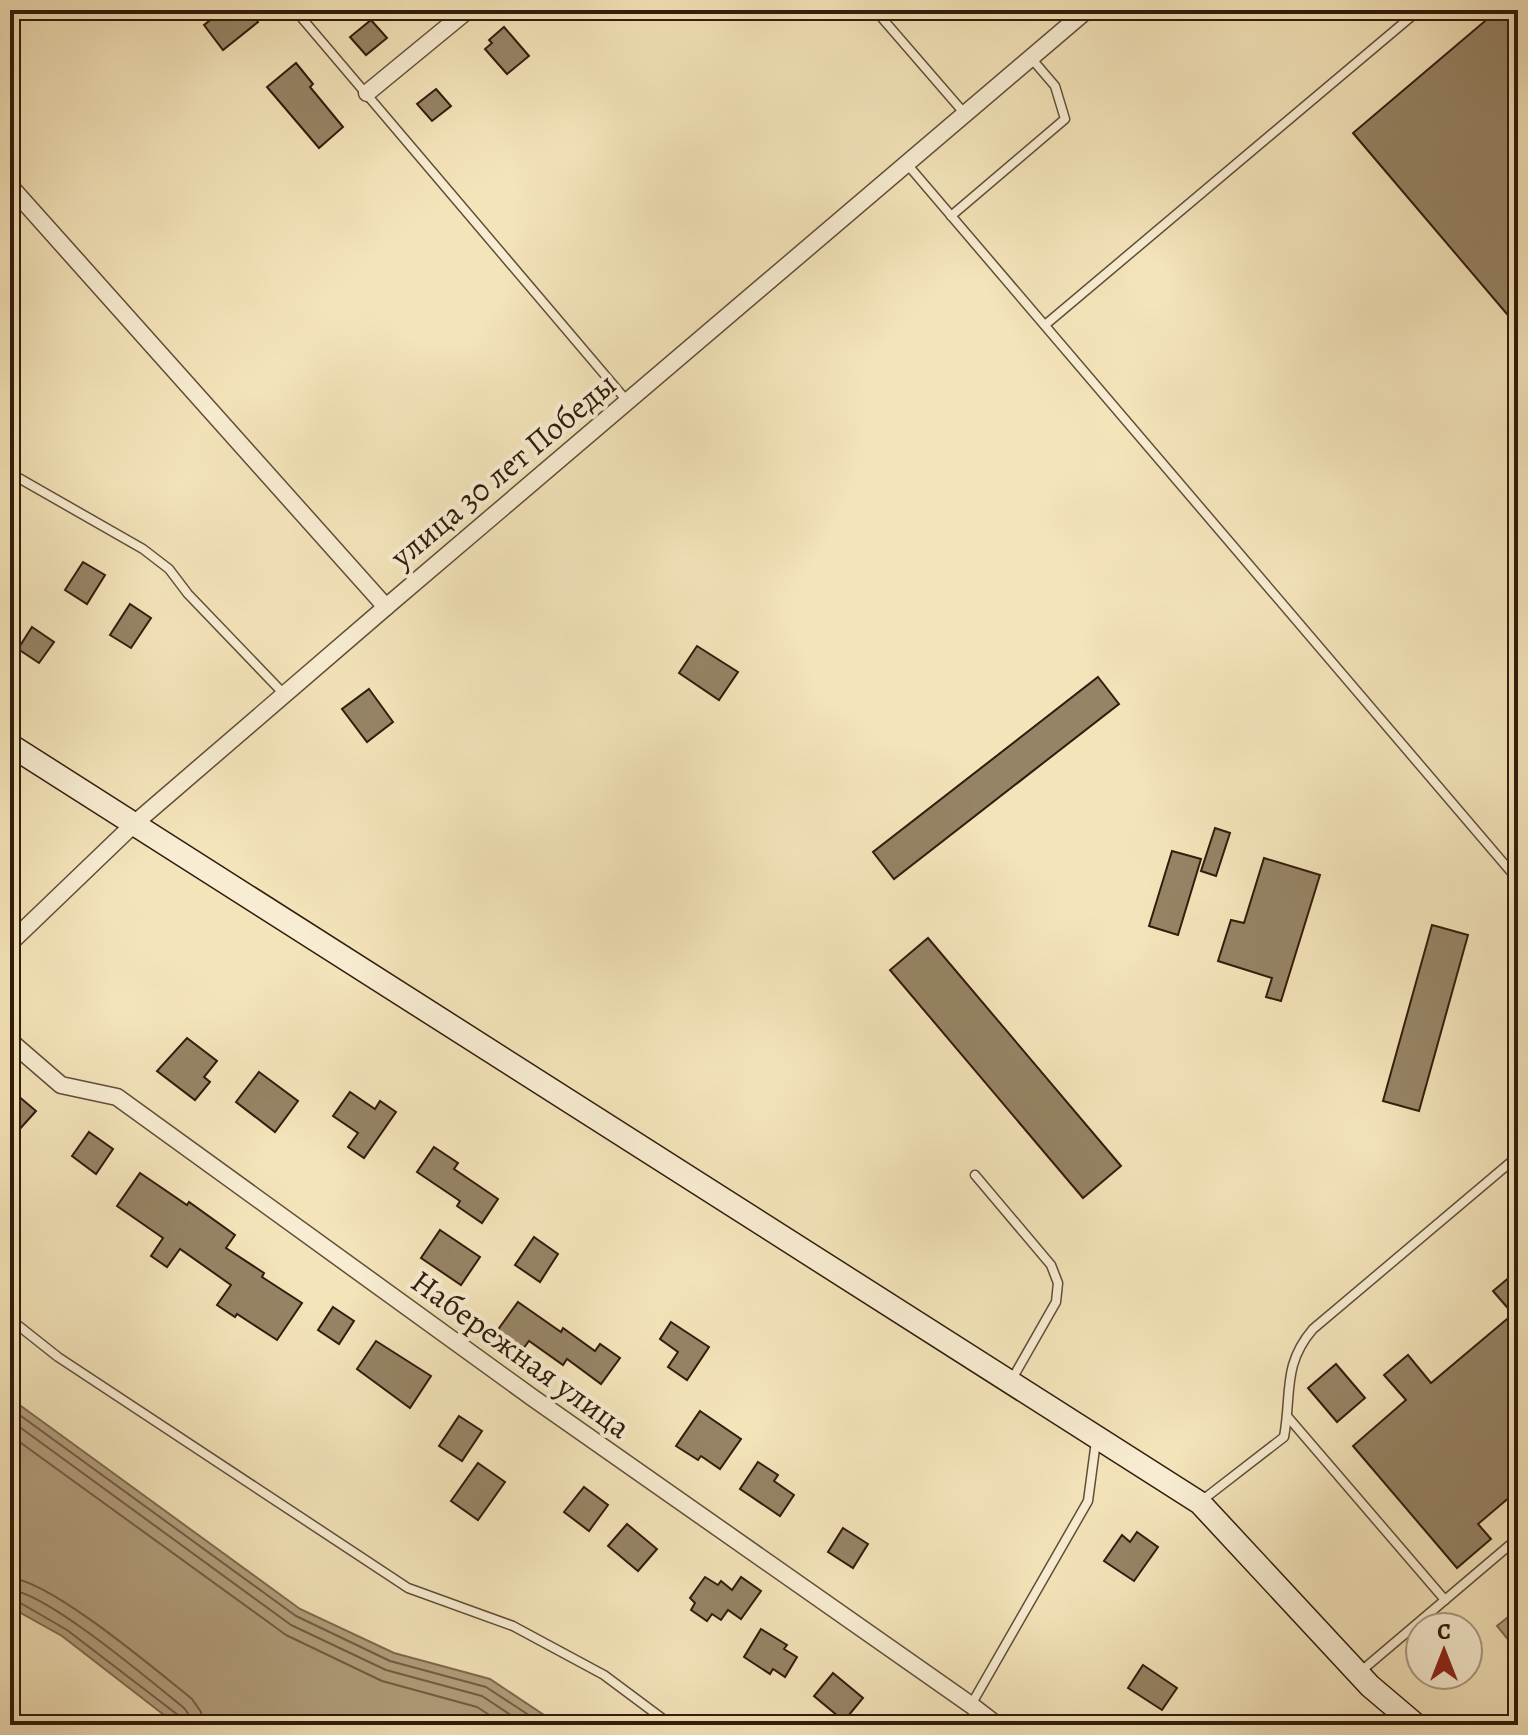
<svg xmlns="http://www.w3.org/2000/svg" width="1528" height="1735" viewBox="0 0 1528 1735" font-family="Alegreya,serif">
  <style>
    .water { fill: #b2a07e; stroke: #7e6b50; stroke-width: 2 }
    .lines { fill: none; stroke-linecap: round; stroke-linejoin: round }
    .shore { stroke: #725e44; stroke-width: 2 }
    .building { fill: #968466; stroke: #311b0b; stroke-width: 2 }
    .lane-casing { stroke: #624d37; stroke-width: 11 }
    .street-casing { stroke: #624d37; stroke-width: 19 }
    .secondary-casing { stroke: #311b0b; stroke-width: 25 }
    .lane { stroke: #f8edd2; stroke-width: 8 }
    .street { stroke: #f8edd2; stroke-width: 16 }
    .secondary { stroke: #f8edd2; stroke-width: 22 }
    .labels { text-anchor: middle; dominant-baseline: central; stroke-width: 8; stroke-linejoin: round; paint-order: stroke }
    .street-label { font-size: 32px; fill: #311b0b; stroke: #f8edd2 }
  </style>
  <rect width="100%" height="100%" fill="#f4e4ba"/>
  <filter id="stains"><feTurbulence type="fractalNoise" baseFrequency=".0025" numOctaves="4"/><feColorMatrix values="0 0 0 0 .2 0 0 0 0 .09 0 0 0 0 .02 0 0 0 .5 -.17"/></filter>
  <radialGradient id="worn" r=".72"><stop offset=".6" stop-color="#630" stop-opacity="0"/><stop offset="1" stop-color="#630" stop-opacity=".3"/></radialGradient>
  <g class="water">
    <polygon points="10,1398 300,1609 394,1653 490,1679 559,1725 177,1725 62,1636 10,1607"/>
    <polygon points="1518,1609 1518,1652 1497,1626"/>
  </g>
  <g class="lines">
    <g class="shore">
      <polyline points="10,1408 296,1616 390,1661 486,1687 544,1725"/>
      <polyline points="10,1420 291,1625 386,1670 482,1696 526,1725"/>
      <polyline points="10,1435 286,1635 382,1681 477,1707 505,1725"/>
      <path d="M10,1578C50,1580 157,1671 192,1699L201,1712L203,1725"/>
      <path d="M10,1590C46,1592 152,1682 184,1708L190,1716L191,1725"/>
      <polyline points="10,1600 17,1601 67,1630 178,1715 181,1725"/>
    </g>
  </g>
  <g class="building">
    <polygon points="223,10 249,10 258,22 223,50 204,25"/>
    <polygon points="1498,10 1518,10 1518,327 1353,133"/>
    <polygon points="371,20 387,38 366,55 350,37"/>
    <polygon points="504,27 529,56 507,74 485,49 492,43 489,40"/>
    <polygon points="296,63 313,84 310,87 343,127 319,148 267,87"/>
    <polygon points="436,89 451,106 432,121 417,104"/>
    <polygon points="83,562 105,575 87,604 65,590"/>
    <polygon points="130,604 151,618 131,648 110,635"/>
    <polygon points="32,627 54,642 39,663 18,649"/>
    <polygon points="697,646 738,672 719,700 679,673"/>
    <polygon points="1098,677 1119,704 894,879 873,852"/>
    <polygon points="369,689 393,722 367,742 342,709"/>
    <polygon points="1215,828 1230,833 1216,876 1201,871"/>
    <polygon points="1172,851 1201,859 1178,935 1149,926"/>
    <polygon points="1264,858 1320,875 1281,1001 1266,997 1272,978 1218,961 1231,920 1244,923"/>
    <polygon points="1432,925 1468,935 1419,1111 1383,1101"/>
    <polygon points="928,938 1121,1166 1083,1198 890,970"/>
    <polygon points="187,1038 217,1061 204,1077 210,1082 195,1100 157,1071"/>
    <polygon points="259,1072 298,1101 275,1132 236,1102"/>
    <polygon points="10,1089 36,1111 10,1140"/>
    <polygon points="350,1092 375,1109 380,1101 396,1112 364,1158 348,1147 358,1133 333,1116"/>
    <polygon points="89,1132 113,1149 96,1174 72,1156"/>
    <polygon points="434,1147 458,1163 454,1169 498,1199 482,1223 457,1206 460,1201 417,1172"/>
    <polygon points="140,1173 187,1205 189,1202 235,1235 226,1248 264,1273 262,1277 302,1303 277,1340 237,1314 235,1317 217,1305 231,1285 180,1249 167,1267 151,1256 163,1238 117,1206"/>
    <polygon points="440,1230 480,1257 461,1285 421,1258"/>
    <polygon points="534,1237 558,1254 540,1282 515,1265"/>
    <polygon points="1518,1270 1518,1490 1478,1524 1491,1539 1457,1568 1353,1446 1406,1400 1384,1375 1408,1355 1431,1383 1513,1314 1493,1291"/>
    <polygon points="518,1302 561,1332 563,1328 595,1351 600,1344 620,1358 601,1384 567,1359 563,1365 529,1341 523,1349 497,1331"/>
    <polygon points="333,1307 354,1321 339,1344 318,1330"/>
    <polygon points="671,1322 709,1347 687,1380 668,1367 678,1352 660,1339"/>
    <polygon points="376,1341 431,1376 410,1408 357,1369"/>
    <polygon points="1336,1364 1365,1398 1337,1422 1308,1388"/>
    <polygon points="700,1411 741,1439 720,1469 701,1456 698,1460 676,1446"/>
    <polygon points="459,1416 482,1431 462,1461 439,1446"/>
    <polygon points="758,1462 778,1475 774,1481 794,1495 780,1516 740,1489"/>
    <polygon points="478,1463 505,1482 478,1520 451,1501"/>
    <polygon points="584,1487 608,1505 589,1531 564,1512"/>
    <polygon points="627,1524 657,1549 638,1571 608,1546"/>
    <polygon points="843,1528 868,1544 853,1568 828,1552"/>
    <polygon points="1137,1532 1158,1547 1134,1581 1104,1561 1122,1535 1130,1542"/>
    <polygon points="705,1577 718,1585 721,1581 732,1590 741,1577 761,1591 741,1619 728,1610 721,1620 712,1614 707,1621 691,1610 695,1603 690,1598"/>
    <polygon points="761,1629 787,1645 784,1649 797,1657 785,1677 773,1669 770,1674 744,1657"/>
    <polygon points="1143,1665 1177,1688 1162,1710 1128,1688"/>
    <polygon points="833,1673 863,1698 844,1721 814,1696"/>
  </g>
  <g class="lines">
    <g class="lane-casing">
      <g id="lane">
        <polyline points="295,10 627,401"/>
        <polyline points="875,10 965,114"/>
        <polyline points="907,164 1518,880"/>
        <polyline points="951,216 1065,119 1055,86 1031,58"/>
        <polyline points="1045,325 1419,10"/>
        <polyline points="10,473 143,549 169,569 188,594 284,694"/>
        <polyline points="975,1175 1051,1265 1058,1283 1056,1302 1011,1381"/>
        <polyline points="10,1319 58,1357 408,1588 513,1626 604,1675 671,1725"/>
        <polyline points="1287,1416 1445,1600"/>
        <path d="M1200,1502L1284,1437C1292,1394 1282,1365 1313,1329L1518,1156"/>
        <polyline points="1360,1672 1518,1538"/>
        <polyline points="971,1705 1088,1501 1096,1441"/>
      </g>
    </g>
    <g class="street-casing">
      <g id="street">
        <polyline points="367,93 468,10"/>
        <polyline points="10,186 386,607 1087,10"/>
        <polyline points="10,943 134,824 386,607"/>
        <polyline points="10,1041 61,1085 117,1097 533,1398 971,1705 997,1725"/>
      </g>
    </g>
    <g class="secondary-casing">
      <polyline id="secondary" points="10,745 1200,1503 1370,1686 1416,1725"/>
    </g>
    <use href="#lane" class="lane"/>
    <use href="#street" class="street"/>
    <use href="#secondary" class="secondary"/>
  </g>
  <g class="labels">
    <g class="street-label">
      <text transform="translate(503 470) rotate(-40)">улица 30 лет Победы</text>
      <text transform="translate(521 1354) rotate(36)">Набережная улица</text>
    </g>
  </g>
  <rect width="1528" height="1735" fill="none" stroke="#f4e4ba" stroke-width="40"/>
  <rect x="12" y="12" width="1504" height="1711" fill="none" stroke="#311b0b" stroke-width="4"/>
  <rect x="20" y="20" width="1488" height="1695" fill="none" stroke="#311b0b" stroke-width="2"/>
  <g transform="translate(1444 1651)"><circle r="38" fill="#f8edd2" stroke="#a89982" stroke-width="2"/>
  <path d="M0-6L14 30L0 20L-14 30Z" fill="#8f2418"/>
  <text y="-12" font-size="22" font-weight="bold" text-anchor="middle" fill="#311b0b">С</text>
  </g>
  <rect width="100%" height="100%" filter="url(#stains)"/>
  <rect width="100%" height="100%" fill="url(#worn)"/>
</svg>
